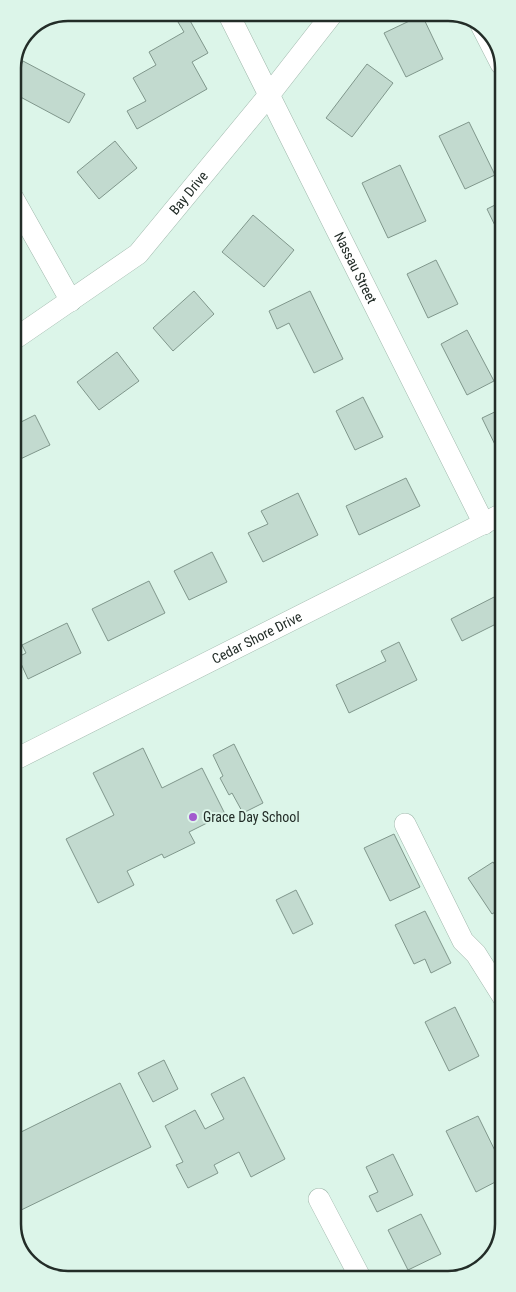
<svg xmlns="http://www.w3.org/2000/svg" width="516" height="1292" viewBox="0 0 516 1292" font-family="'Roboto Condensed',sans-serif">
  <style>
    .building { fill: #c2dacf; stroke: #80978c }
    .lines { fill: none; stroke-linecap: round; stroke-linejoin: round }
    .minor-casing { stroke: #a1b9ad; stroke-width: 22 }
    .minor { stroke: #fff; stroke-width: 21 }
    .poi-dot { fill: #a25ace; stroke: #dcf5e9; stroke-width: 2 }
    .labels { text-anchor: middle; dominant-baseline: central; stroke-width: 4; stroke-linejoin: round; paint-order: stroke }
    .street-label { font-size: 14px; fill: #232d28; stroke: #dcf5e9 }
    .poi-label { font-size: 14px; fill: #232d28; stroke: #dcf5e9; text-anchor: start }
    .rim { fill: none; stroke: #232d28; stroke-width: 2.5 }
  </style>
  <rect width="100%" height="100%" fill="#dcf5e9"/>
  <g class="building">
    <polygon points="422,15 443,59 406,77 384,33"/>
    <polygon points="188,17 208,53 192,62 207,89 137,129 127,111 146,101 133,78 156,65 149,52 184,32 178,22"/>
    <polygon points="23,61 85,94 69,123 13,93 13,82"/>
    <polygon points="367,64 393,83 352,137 326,118"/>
    <polygon points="469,122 495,175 465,189 439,136"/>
    <polygon points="115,141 137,168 99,199 77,172"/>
    <polygon points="400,165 426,221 388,238 362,183"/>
    <polygon points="501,202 501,238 487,209"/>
    <polygon points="253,215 294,250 264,287 222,252"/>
    <polygon points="436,260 458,304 428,318 407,274"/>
    <polygon points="194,291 214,314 173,351 153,328"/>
    <polygon points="310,291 343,359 314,373 289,323 277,329 269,311"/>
    <polygon points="467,330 494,381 467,395 441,344"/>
    <polygon points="117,352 139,381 99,410 77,382"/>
    <polygon points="363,397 383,437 355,450 336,411"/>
    <polygon points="501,409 502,459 482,418"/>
    <polygon points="35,415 50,445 14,462 13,426"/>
    <polygon points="406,478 420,506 359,535 346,506"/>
    <polygon points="298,493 318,535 263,562 248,533 268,524 261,511"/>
    <polygon points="212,552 227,582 189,600 174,571"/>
    <polygon points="149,581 165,613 108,641 92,609"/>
    <polygon points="502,593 502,621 462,641 451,619"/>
    <polygon points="67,623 81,653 28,679 18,657 26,653 22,645"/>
    <polygon points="399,642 417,680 349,713 336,685 386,661 381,651"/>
    <polygon points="234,744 263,803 243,813 232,793 229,795 220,778 223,776 213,755"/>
    <polygon points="143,748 162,788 202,768 225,814 189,832 195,843 164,858 162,854 127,871 134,885 98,903 66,839 114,815 93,773"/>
    <polygon points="394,834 420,887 390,901 364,848"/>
    <polygon points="493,862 503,876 503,914 500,909 492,914 468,878"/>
    <polygon points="296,890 313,924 293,934 276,900"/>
    <polygon points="425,911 451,963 431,973 425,959 414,964 395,925"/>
    <polygon points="455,1007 479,1056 449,1071 425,1022"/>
    <polygon points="164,1060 178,1089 153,1102 138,1073"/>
    <polygon points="244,1077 285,1159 251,1177 239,1152 214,1165 218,1173 188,1188 176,1165 183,1162 165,1126 195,1110 205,1129 224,1119 211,1094"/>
    <polygon points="120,1083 151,1147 15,1213 15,1135"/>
    <polygon points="478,1116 503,1167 503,1178 476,1192 446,1131"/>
    <polygon points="393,1154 413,1195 377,1212 369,1196 378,1192 366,1167"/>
    <polygon points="421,1214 441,1254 408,1270 388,1230"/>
  </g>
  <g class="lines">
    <g class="minor-casing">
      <g id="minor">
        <path id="s1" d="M228,13L484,524"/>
        <polyline points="480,23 501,64"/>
        <polyline points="13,198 71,301"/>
        <path id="s2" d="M13,340L138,254L269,95L333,13"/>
        <path id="s3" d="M14,760L502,514"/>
        <polyline points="405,824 463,941 476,954 503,997"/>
        <polyline points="319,1199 360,1277"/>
      </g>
    </g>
    <use href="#minor" class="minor"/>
  </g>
  <circle class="poi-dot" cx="193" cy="817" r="5"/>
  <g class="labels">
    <g class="street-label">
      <text stroke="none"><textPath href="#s2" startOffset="231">Bay Drive</textPath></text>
      <text stroke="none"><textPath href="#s1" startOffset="285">Nassau Street</textPath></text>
      <text stroke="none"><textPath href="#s3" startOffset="272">Cedar Shore Drive</textPath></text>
    </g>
    <g class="poi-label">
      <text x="203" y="817">Grace Day School</text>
    </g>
  </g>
  <path d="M0 0H516V1292H0ZM68 21H448A47 47 0 0 1 495 68V1224A47 47 0 0 1 448 1271H68A47 47 0 0 1 21 1224V68A47 47 0 0 1 68 21Z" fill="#dcf5e9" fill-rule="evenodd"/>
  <path class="rim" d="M68 21H448A47 47 0 0 1 495 68V1224A47 47 0 0 1 448 1271H68A47 47 0 0 1 21 1224V68A47 47 0 0 1 68 21Z"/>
</svg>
